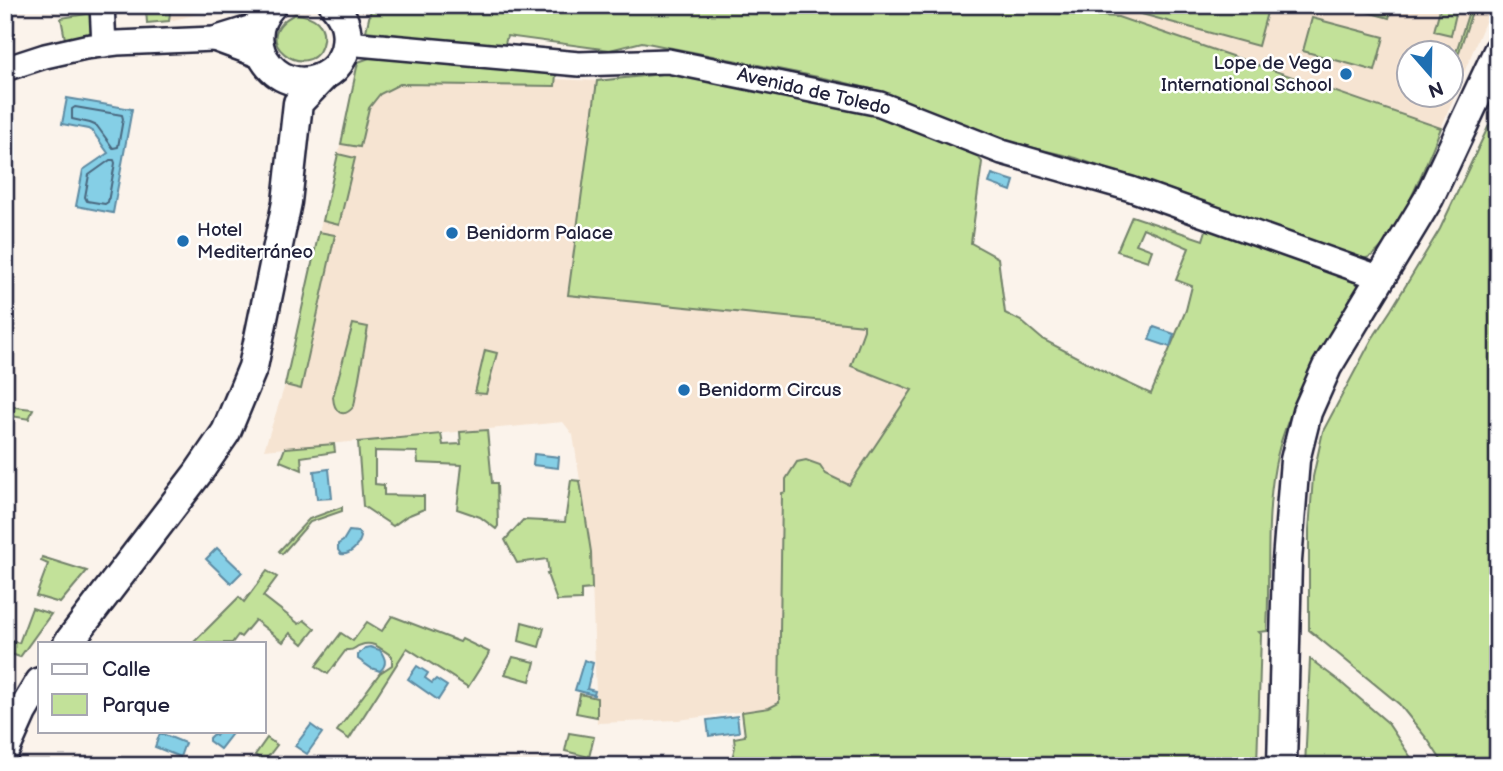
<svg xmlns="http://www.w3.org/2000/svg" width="1503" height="771" viewBox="0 0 1503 771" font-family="'Balsamiq Sans',sans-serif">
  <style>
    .built { fill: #f6e4d2; fill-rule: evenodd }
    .green { fill: #c2e199; stroke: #72826a; stroke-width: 2 }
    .water { fill: #85cfe6; stroke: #5d8aa2; stroke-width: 2 }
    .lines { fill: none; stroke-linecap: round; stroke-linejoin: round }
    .shore { stroke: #4a677f; stroke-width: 2 }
    .minor-casing { stroke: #22223b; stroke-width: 28 }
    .tertiary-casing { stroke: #22223b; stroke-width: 33 }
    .minor { stroke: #fff; stroke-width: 23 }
    .tertiary { stroke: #fff; stroke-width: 28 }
    .poi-dot { fill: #1f6fb2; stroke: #fff; stroke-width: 2.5 }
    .labels { text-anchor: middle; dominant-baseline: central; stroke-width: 5; stroke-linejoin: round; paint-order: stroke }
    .poi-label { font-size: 19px; fill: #22223b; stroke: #fff; text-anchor: start }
    .street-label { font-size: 19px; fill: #22223b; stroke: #fff }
  </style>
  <rect width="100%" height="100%" fill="#fbf3eb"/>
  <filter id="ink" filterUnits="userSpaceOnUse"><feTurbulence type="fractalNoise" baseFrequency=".0143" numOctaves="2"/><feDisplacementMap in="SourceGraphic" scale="14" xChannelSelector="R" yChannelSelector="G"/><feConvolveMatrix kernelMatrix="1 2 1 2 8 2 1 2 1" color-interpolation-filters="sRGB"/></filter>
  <g filter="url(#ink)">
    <g class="built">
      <polygon points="171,5 237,5 169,21"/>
      <path d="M1017,5H1492L1441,128L1118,17L1018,11ZM1408,52H1450V94H1408Z"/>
      <polygon points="555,79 597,81 569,295 864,325 864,330 913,390 849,485 826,474 809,689 769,708 678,720 597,723 591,552 573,435 563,422 264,450 285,385 319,232 349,109 361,82"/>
    </g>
    <g class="green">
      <polygon points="162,5 171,5 169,21 147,23 146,10 162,9"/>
      <path d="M372,5H1017L1019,11L1118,17L1441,128C1427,161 1400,234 1373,255C1368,258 1363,259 1357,259L1076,158L1000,140L972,131L898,98L875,90L838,81L642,42L610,50L507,36L504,48L366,31Z"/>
      <polygon points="1140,5 1269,5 1258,46 1138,13"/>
      <polygon points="1342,5 1393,5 1389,18"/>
      <polygon points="1441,5 1458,5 1451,35 1434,31"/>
      <polygon points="1471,5 1474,5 1453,71 1451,68"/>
      <polygon points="99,12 94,32 65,39 61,18"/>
      <path d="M295,14C313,15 328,24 322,45C310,84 243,40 295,14Z"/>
      <polygon points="1312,18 1384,37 1375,71 1303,51"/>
      <polygon points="1429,40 1449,46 1447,52 1425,52"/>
      <polygon points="378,55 556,74 555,86 400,84 380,94 369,108 360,147 341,144 358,62"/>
      <path d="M671,73L855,105L912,126L976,154L982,162L971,243L998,258L1005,313L1021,321L1042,339L1121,380L1151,394L1186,310L1192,286L1176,280L1189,248L1143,228L1136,244L1152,250L1148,261L1117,251L1132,216L1203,240L1208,224L1353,279L1359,286L1358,295C1325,349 1287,403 1275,466C1265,520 1270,577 1267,631L1259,632L1261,634L1257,766H730L735,747L734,738L745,736L742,712L769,708L779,703L782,493L786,492V479L797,462L806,460L820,465L826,474L849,485L912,390L851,366L864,330V325L568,295L597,81Z"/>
      <polygon points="1498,106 1498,766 1445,766 1428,740 1399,704 1309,630 1309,530 1313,477 1323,431 1372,339 1391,310 1440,229"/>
      <polygon points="338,154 355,158 339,225 323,221"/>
      <polygon points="319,232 335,235 301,389 285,385"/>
      <path d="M353,324L368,327L354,406C343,420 334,412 333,397Z"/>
      <polygon points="485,350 497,353 486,394 475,393"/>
      <polygon points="5,406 33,409 29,419 5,415"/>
      <polygon points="487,430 492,483 497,483 498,526 496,529 480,517 457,509 462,465 418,463 417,452 375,451 375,484 384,485 384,495 424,496 424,509 407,516 393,526 363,506 358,442 441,434 443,445 461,444 460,432"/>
      <polygon points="334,444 335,452 301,457 302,470 280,461 285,448"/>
      <polygon points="571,480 580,481 591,552 592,589 581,590 581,600 557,601 547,574 549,574 547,559 517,563 505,540 523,520 565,522"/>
      <polygon points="342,507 342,511 310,522 282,554 279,551 309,519"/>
      <polygon points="42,557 87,571 60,603 36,596 48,564 41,561"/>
      <polygon points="267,571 277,577 263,596 299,624 304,620 315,629 303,644 290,633 283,642 255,620 241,637 238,635 232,643 193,643 239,597 244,602"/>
      <polygon points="32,608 51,614 20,657 5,652 5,639 19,643"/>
      <path d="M392,616L460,642L462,639L489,652L487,657L468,687L407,648L349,739L337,731L380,673L392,665V656C383,651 374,640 361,645C353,647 356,651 346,650L328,674L316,666L341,633L353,641L367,622L382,631Z"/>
      <polygon points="522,622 544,628 539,647 519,641"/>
      <polygon points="513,657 535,662 530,681 505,674"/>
      <polygon points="1310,659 1338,680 1387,722 1416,765 1305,766"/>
      <polygon points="580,694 597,698 597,717 576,713"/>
      <polygon points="569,733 594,737 589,757 565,751"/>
      <polygon points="267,738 277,745 264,762 255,755"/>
    </g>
    <g class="water">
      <polygon points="67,98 132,109 113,213 76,206 83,170 108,153 93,132 88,129 62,124"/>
      <polygon points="992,174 1014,181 1011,191 989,183"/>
      <polygon points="1154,327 1174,334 1170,347 1149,340"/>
      <polygon points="534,454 559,457 558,468 533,465"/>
      <polygon points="329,469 332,498 317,499 314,471"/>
      <path d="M349,531L358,532L361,537C359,545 350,556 341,554L338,550V544L343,541Z"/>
      <polygon points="217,548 242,572 231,583 206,559"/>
      <path d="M370,647L380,650C385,658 388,664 380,671L371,668L358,659V655L365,648Z"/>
      <polygon points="584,660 593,663 587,689 595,691 594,695 575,690"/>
      <polygon points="417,666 428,673 425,678 432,683 436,679 447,686 438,700 408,679"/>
      <polygon points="737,716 739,732 709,736 707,720"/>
      <polygon points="311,725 322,733 307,754 295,746"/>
      <polygon points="220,731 234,731 220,749 209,741 209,738 213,734 216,736"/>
      <polygon points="160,733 185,743 180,757 155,747"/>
    </g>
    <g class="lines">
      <g class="shore">
        <polygon points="75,107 122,115 123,119 118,147 113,148 97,126 90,123 72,119 72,109"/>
        <polygon points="110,160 114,160 115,163 108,202 105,204 87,201 85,197 89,175"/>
      </g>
      <g class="minor-casing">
        <g id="minor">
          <polyline points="102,5 104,45"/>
          <polyline points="214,39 263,57"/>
          <polyline points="347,43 579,64 668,61 880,104 1002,152 1131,189 1381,278"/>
          <polyline points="5,69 45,56 85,47 117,43 214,39 259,25"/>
        </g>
      </g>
      <g class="tertiary-casing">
        <g id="tertiary">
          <path d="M272,5C233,46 285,105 330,72C337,67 342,59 345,50C349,33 346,19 334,5"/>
          <polyline points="68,643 198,473 226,432 253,367 287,202 298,103 323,77"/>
          <polyline points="5,750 22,712 40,682"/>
          <polyline points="1282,766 1287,561 1295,460 1307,412 1327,367 1429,198 1498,51"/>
        </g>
      </g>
      <use href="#minor" class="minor"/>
      <use href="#tertiary" class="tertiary"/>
    </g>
  </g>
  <g class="poi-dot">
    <circle cx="1346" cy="74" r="7"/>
    <circle cx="452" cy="233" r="7"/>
    <circle cx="183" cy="241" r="7"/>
    <circle cx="684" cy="390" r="7"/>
  </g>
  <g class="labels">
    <g class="poi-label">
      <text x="1332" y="63" text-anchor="end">Lope de Vega<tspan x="1332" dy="22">International School</tspan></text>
      <text x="197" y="230">Hotel<tspan x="197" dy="22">Mediterráneo</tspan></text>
      <text x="466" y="233">Benidorm Palace</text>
      <text x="698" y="390">Benidorm Circus</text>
    </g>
    <g class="street-label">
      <text transform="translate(814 92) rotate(13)">Avenida de Toledo</text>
    </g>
  </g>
  <rect width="1503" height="771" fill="none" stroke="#fff" stroke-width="28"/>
  <rect x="14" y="14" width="1475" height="743" fill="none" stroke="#22223b" stroke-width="2.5" filter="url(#ink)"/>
  <rect x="38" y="642" width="228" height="91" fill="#ffffff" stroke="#a7a7b1" stroke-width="2"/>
  <rect x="52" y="664" width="35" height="10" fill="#ffffff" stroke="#a7a7b1" stroke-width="2"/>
  <text x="102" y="676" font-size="21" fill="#22223b">Calle</text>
  <rect x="52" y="694" width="35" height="21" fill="#c2e199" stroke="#a7a7b1" stroke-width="2"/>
  <text x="102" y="712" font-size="21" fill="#22223b">Parque</text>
  <g transform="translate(1430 74) rotate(160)"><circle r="33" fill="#ffffff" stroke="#a7a7b1" stroke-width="2"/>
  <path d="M0-5L12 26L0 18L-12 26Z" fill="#1f6fb2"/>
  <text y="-10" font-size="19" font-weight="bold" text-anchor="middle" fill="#22223b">N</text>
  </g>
</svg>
